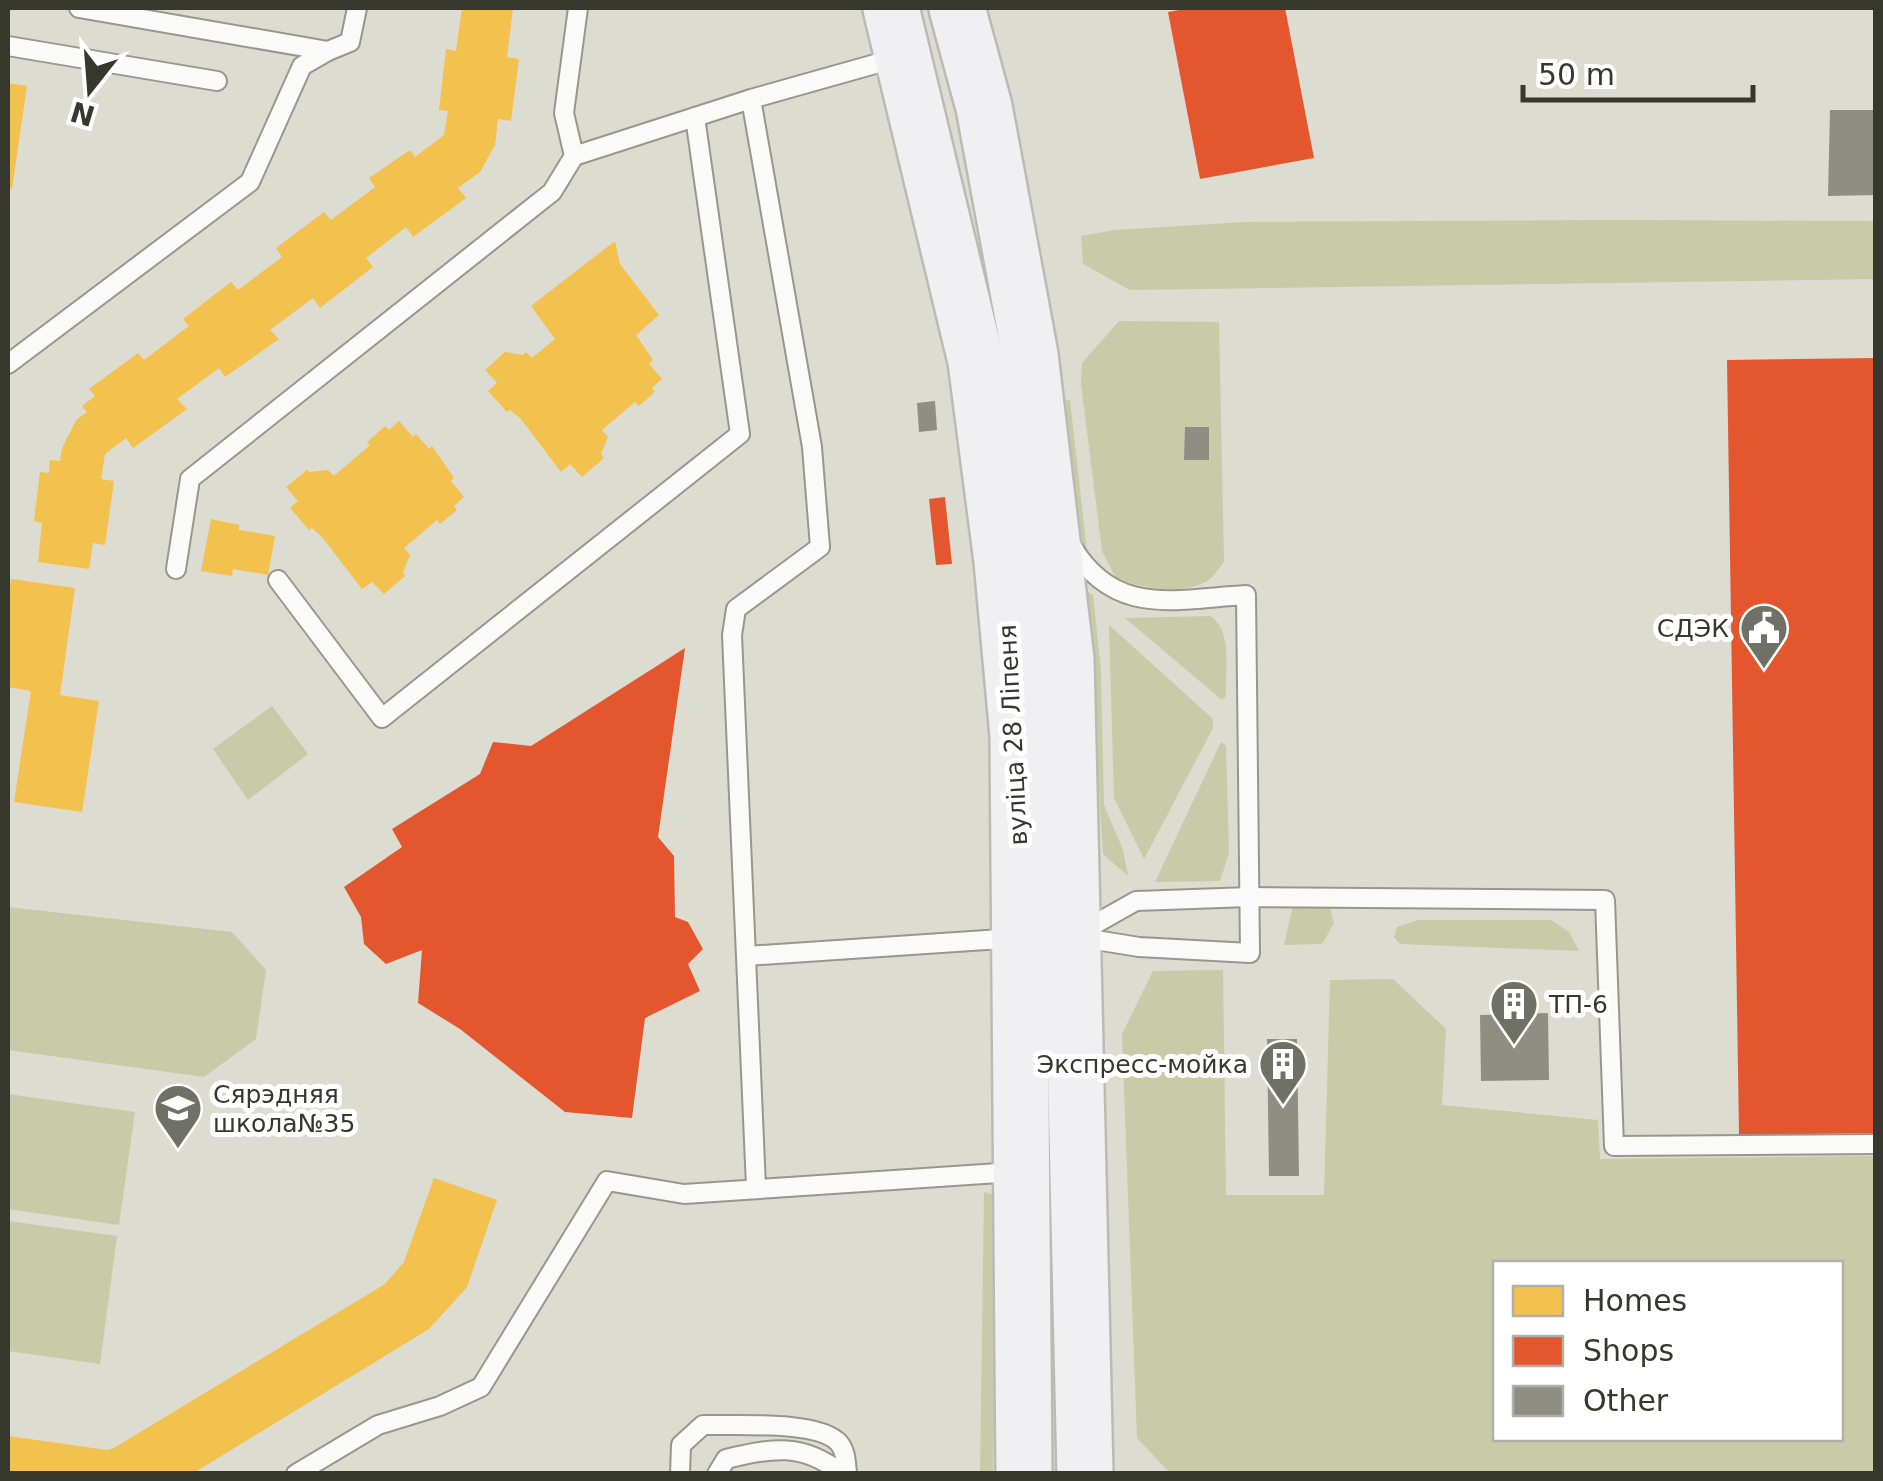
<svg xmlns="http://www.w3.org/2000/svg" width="1883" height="1481" viewBox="0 0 1883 1481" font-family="'DejaVu Sans',sans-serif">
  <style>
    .green { fill: #c9caa7; fill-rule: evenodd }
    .homes { fill: #f2c14e }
    .shops { fill: #e4572e }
    .building { fill: #8e8e85 }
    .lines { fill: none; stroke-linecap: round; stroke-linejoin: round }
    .service-casing { stroke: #97978d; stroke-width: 22 }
    .primary-casing { stroke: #bbbbb5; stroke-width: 60 }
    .service { stroke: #fafaf8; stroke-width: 18 }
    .primary { stroke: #f0f0f2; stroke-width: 55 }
    .labels { text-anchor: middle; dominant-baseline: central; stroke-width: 10; stroke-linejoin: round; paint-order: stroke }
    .poi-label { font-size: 25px; fill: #36372d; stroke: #fff; text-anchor: end }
    .street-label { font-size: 25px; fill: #36372d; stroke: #fff }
  </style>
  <rect width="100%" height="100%" fill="#dcdcd0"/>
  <g class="green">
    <polygon points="1617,220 1875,221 1875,279 1130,290 1083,264 1081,236 1115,230 1245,222"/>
    <path d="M1119,321L1219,322L1224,562C1219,568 1213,578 1207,581C1181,596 1142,588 1116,578L1102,551L1081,384L1082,363Z"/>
    <polygon points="1070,400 1087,552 1077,535 1062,401"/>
    <polygon points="1087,591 1093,595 1101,671 1104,805 1123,850 1128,876 1103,854"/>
    <path d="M1211,616C1233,633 1225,670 1226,696L1222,700L1125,618Z"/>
    <polygon points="1109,625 1213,719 1213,728 1144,859 1114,798"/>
    <polygon points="272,706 308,754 248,800 213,749"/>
    <polygon points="1221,742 1226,746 1229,853 1220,881 1155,882"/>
    <polygon points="1293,906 1330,908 1334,923 1322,944 1284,945"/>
    <polygon points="8,907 232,932 266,970 256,1039 204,1077 8,1050"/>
    <polygon points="1418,920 1551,920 1569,932 1579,951 1400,944 1394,937 1397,927"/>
    <path d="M1223,970L1226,1195H1324L1330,980L1393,979L1446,1029L1442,1105L1598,1120L1600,1159L1875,1156V1473H1170L1137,1438L1122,1034L1153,971ZM1496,1264H1840V1438H1496Z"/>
    <polygon points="8,1094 135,1112 119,1225 8,1209"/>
    <polygon points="984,1192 994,1195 998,1204 993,1473 980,1474"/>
    <polygon points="8,1221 117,1236 100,1364 8,1351"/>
  </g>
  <g class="homes">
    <polygon points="462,8 513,8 507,57 519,59 511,121 498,119 495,145 480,172 458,188 466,198 413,237 406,227 366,258 373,267 320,308 313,298 270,330 279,339 225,377 219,368 177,399 187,409 133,448 126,438 105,454 101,479 114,481 105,545 93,543 89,569 38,562 42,523 34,521 40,472 49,473 50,460 60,461 62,448 77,419 87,412 82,406 95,396 89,389 138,353 144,360 189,326 183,319 231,282 238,290 282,257 276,248 324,212 331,220 375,187 369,178 410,150 415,157 444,135 448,111 439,110 446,49 456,51"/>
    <polygon points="8,83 27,86 12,189 8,188"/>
    <polygon points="615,241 620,264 659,315 636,335 653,360 649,364 662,379 652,388 655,392 639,406 635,402 602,430 608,437 601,454 604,458 582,477 570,464 561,472 521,419 510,410 507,412 488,391 497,383 485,370 505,352 523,355 526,352 532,358 555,339 531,306"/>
    <polygon points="399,421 413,437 416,434 429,449 432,446 454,478 451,481 464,497 454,506 457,510 440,524 437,520 404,548 410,555 403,572 405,576 384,594 372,582 362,589 322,537 312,528 309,530 290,508 298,501 286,487 307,470 309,472 328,470 334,476 370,445 367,442 385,426 389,430"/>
    <polygon points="211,519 239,525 239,530 275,536 268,575 233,569 232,576 201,571"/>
    <polygon points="11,579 75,588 60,695 99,701 82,812 14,802 31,691 8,687 8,603"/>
    <polygon points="434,1178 497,1200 467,1287 429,1329 192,1474 8,1474 8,1436 107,1450 114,1448 385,1284 404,1262"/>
  </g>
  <g class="shops">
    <polygon points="1190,8 1285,8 1314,158 1200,179 1168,12"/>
    <polygon points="1876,358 1876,1133 1739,1135 1727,360"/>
    <polygon points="945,497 952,564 936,565 929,499"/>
    <polygon points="685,648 658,837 674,856 675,917 688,922 703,949 688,964 700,991 645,1018 632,1118 565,1112 460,1029 418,1003 422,950 386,964 364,944 361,917 344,887 402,847 392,829 480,774 493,742 531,746"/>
  </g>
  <g class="building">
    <polygon points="1830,110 1876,110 1876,195 1828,196"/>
    <polygon points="935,401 937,430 919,432 917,403"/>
    <polygon points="1185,427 1209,427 1209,460 1184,460"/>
    <polygon points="1548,1013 1549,1080 1481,1081 1480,1015"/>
    <polygon points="1267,1039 1297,1039 1299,1176 1269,1176"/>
  </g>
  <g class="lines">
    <g class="service-casing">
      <g id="service">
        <polyline points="79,8 328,51 350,42 357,8"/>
        <polyline points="8,46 217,81"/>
        <polyline points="751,99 812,447 820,547 736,609 732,635 756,1187"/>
        <polyline points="574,156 564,113 578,8"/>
        <polyline points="8,364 250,182 302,66 328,51"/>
        <path d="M1071,545C1114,618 1175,599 1246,595L1250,953L1139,947L1077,937"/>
        <polyline points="176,569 190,479 552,192 574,156 751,99 900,57"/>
        <polyline points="278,580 382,718 740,434 695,117"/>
        <polyline points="1081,932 1136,901 1250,897 1605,900 1614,1146 1876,1144"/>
        <polyline points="746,956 1016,938"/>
        <polyline points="296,1474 378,1425 440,1406 481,1387 607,1181 684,1194 1014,1172"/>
        <path d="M680,1474L681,1445L703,1425C734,1426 819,1420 839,1443C846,1451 846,1463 847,1474"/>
        <path d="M717,1474L726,1459C772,1448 803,1442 842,1474"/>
      </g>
    </g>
    <g class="primary-casing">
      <g id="primary">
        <polyline points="891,8 976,361 1002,561 1018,736 1024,1474"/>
        <polyline points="957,8 984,107 1030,355 1066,660 1085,1474"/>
      </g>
    </g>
    <use href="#service" class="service"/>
    <use href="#primary" class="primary"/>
  </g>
  <defs>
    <g id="civic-pin" transform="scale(2.5)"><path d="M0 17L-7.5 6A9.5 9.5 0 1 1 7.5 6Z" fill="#707166" stroke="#fff"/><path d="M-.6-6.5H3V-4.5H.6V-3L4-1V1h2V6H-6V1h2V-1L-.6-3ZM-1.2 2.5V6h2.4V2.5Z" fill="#fff"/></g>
    <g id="building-pin" transform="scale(2.5)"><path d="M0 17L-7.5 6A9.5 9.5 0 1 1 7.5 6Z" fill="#707166" stroke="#fff"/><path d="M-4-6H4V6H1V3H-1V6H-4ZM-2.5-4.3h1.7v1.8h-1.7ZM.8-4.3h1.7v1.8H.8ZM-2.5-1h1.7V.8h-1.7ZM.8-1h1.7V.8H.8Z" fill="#fff"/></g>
    <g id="school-pin" transform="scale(2.5)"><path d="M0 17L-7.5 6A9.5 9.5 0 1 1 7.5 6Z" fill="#707166" stroke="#fff"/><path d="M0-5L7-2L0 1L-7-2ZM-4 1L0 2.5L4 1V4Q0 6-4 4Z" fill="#fff"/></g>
  </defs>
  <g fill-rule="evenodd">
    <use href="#civic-pin" x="1764" y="628"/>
    <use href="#building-pin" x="1514" y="1004"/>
    <use href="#building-pin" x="1283" y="1064"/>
    <use href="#school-pin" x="178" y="1108"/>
  </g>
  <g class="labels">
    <g class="poi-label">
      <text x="1729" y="628">СДЭК</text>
      <text x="1549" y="1004" text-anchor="start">ТП-6</text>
      <text x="1248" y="1064">Экспресс-мойка</text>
      <text x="213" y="1094" text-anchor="start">Сярэдняя<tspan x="213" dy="29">школа№35</tspan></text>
    </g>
    <g class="street-label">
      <text transform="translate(1013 735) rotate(-93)">вуліца 28 Ліпеня</text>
    </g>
  </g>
  <rect width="1883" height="1481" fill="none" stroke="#36372d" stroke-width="20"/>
  <rect x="1493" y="1261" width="350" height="180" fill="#ffffff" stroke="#afafab" stroke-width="2.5"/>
  <rect x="1513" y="1286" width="50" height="30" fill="#f2c14e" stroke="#afafab" stroke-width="2.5"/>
  <text x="1583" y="1311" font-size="30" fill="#36372d">Homes</text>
  <rect x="1513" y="1336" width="50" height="30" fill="#e4572e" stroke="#afafab" stroke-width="2.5"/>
  <text x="1583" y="1361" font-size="30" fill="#36372d">Shops</text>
  <rect x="1513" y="1386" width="50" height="30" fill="#8e8e85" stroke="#afafab" stroke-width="2.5"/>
  <text x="1583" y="1411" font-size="30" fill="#36372d">Other</text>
  <g transform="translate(90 90) rotate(197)" stroke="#ffffff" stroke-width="8" paint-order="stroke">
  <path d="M0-8L18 38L0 25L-18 38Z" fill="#36372d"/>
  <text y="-15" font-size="28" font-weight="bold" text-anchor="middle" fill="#36372d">N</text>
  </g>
  <path d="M1523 85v15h230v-15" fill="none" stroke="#36372d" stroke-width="5"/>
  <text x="1538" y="85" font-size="30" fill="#36372d" stroke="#ffffff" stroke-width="8" paint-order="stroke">50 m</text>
</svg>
